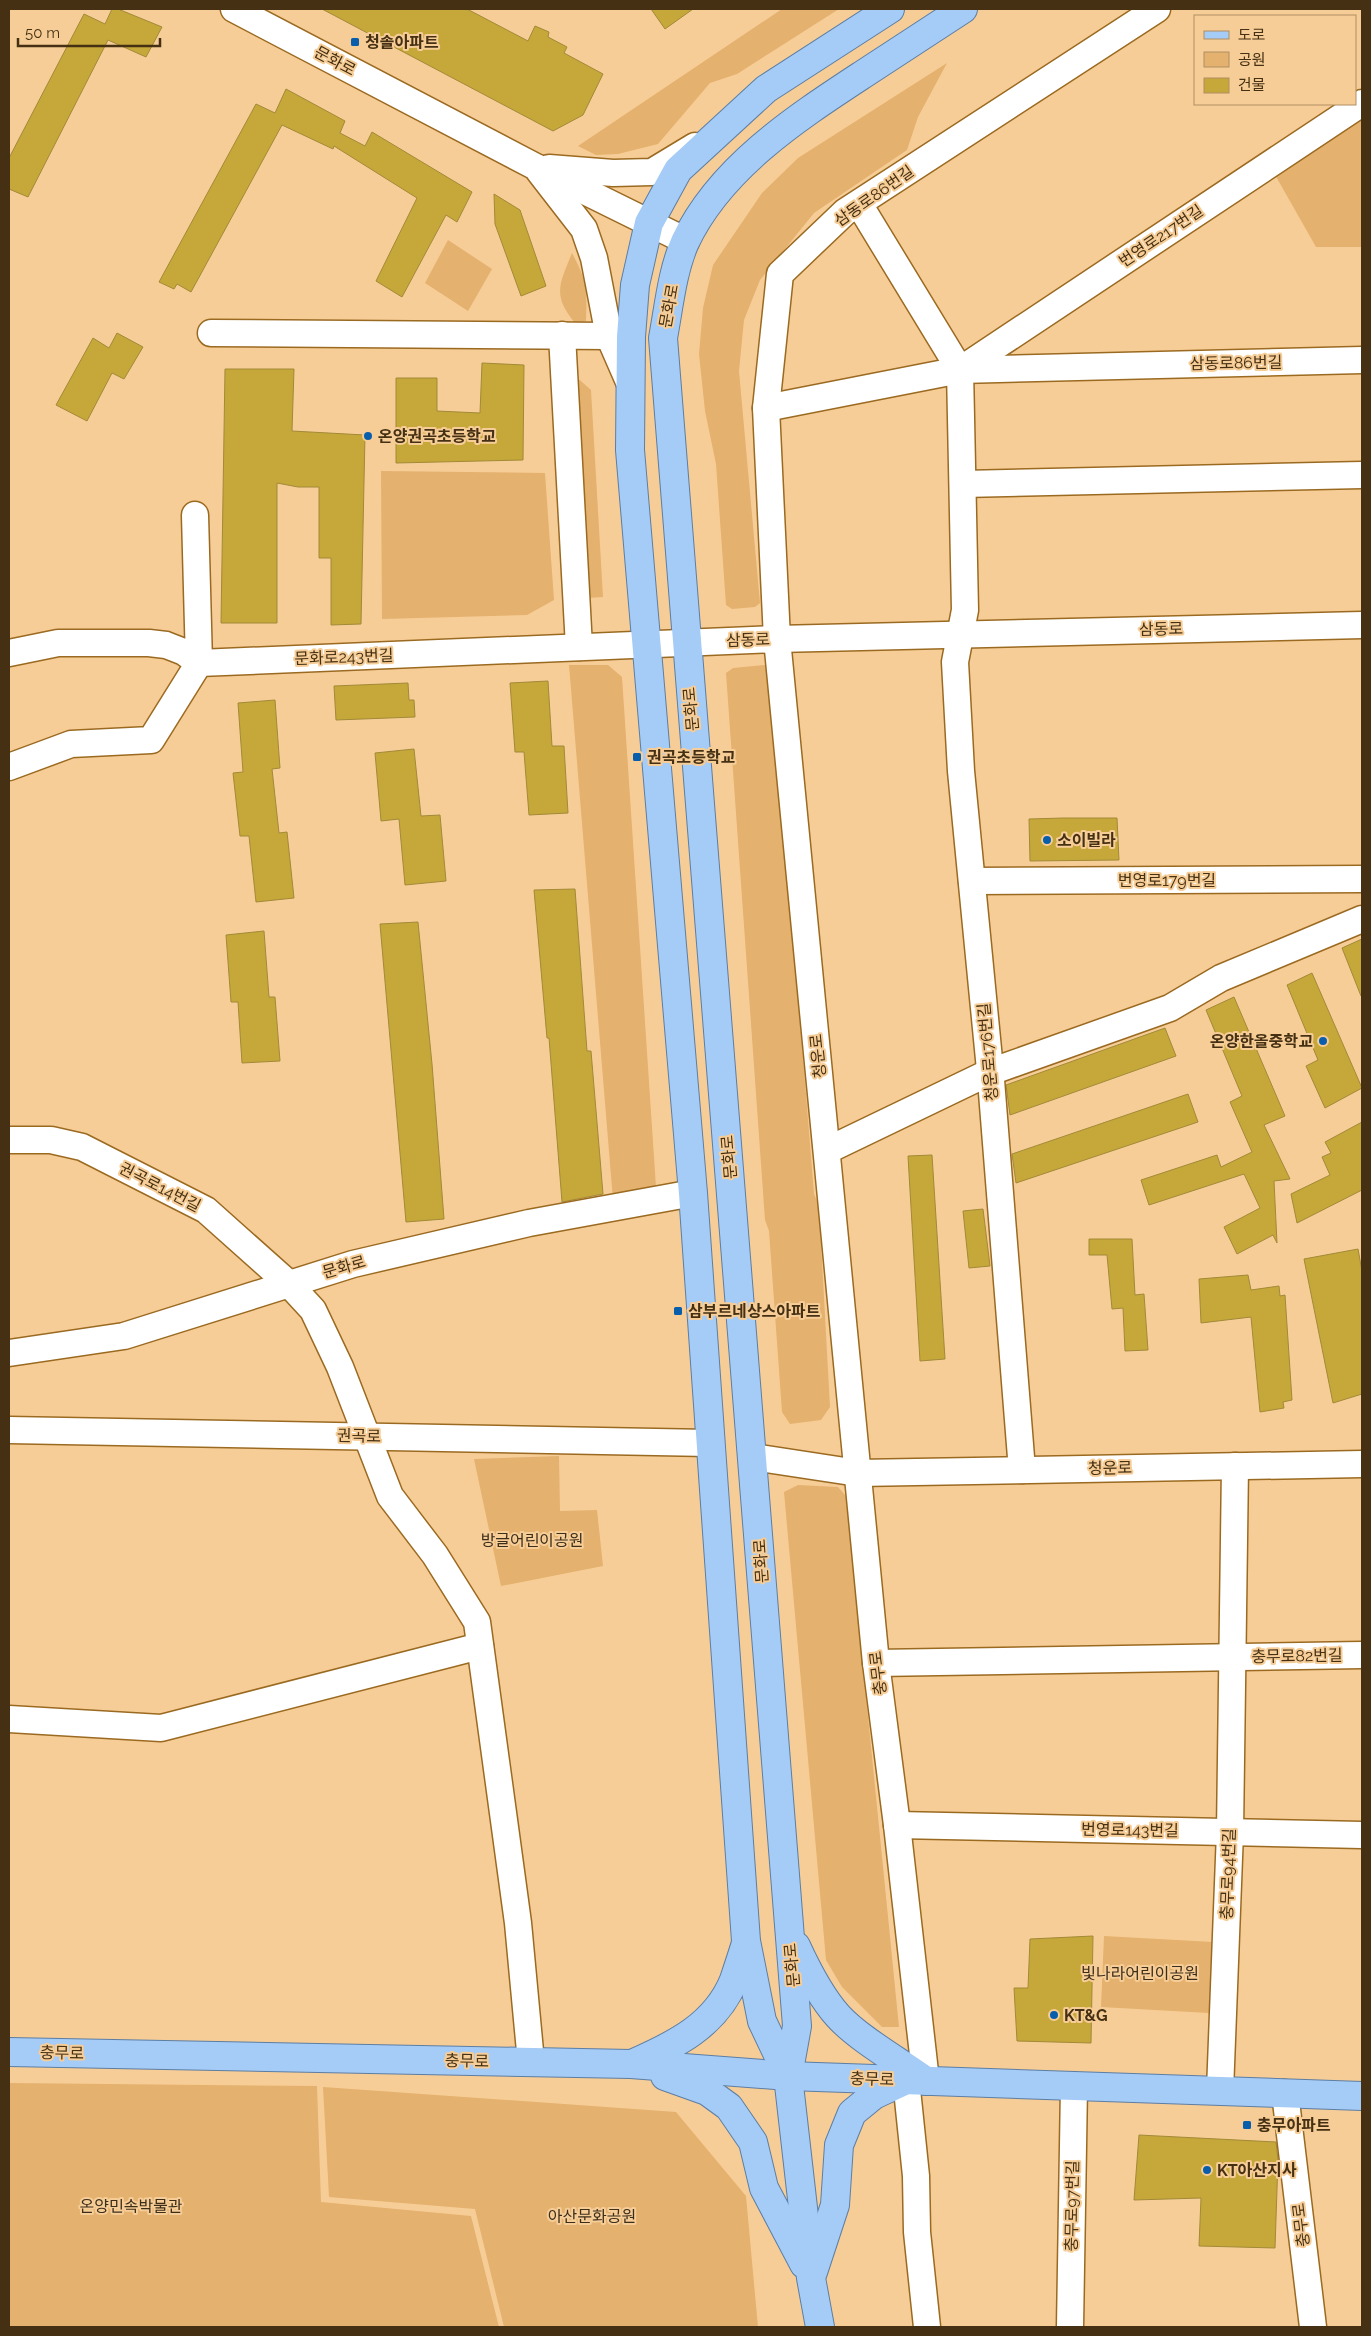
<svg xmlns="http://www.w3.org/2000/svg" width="1371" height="2336" viewBox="0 0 1371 2336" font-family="Raleway,'Noto Sans KR',sans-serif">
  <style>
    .green { fill: #e4b16e }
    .building { fill: #c6a73a; stroke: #a28a37 }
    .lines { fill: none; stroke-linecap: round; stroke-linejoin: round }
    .minor-casing { stroke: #9b6a21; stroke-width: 29 }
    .major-casing { stroke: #5c7ea3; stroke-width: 30 }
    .minor { stroke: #fff; stroke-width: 26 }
    .major { stroke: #a5cbf7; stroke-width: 28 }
    .poi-dot { fill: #095eac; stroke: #f7cd97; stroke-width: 2 }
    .labels { text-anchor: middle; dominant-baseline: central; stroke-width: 4; stroke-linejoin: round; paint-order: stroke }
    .poi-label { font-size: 16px; font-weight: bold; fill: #453013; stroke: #f7cd97; text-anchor: start }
    .street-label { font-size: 16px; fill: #453013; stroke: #f7cd97 }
    .park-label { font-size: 16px; fill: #3d2e1a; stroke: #f7cd97 }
  </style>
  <rect width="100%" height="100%" fill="#f7cd97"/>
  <g class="green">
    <polygon points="782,9 839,9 737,74 710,83 658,144 618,154 596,155 578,146"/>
    <polygon points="947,63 918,117 907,150 814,213 760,280 744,320 739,371 760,603 755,607 732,609 726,605 716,464 705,411 699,354 703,308 713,265 762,193 798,158"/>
    <polygon points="1362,118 1362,247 1316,247 1274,173"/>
    <polygon points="448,240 492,269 468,311 425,283"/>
    <path d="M572,253C587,281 587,289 586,321L576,324C552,296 559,285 572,253Z"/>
    <polygon points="574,375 591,390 603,597 587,598"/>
    <polygon points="381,471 545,473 554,600 527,615 382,619"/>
    <polygon points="569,665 608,665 622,677 656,1187 613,1200"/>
    <polygon points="765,665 772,671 814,1194 819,1206 830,1407 821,1420 790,1424 782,1412 769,1231 765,1220 726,673 733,668"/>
    <polygon points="559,1456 560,1511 597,1510 603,1566 501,1586 474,1459"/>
    <polygon points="798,1485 838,1487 846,1496 899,2027 882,2027 842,1987 826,1960 784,1492"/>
    <polygon points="1104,1936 1213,1942 1209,2013 1101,2007"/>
    <polygon points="9,2083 317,2086 321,2202 471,2216 499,2327 9,2327"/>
    <polygon points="323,2087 676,2112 746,2196 758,2327 504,2327 475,2209 329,2197"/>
  </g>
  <g class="building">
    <polygon points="112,9 118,9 162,27 146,57 108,40 28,197 9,189 9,158 84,14 105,24"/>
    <polygon points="322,9 467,9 528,41 535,26 549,32 548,37 567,47 564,53 603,74 583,115 553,131"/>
    <polygon points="651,9 693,9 665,29"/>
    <polygon points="286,89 345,121 340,133 365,146 372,132 472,192 457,222 446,215 402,297 376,281 417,198 334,146 333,149 282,125 191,292 177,284 174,289 159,282 256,104 275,113"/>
    <polygon points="494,194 520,210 546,286 521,296 495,224"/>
    <polygon points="117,333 143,347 124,379 112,373 87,421 56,405 93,338 109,348"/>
    <polygon points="482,363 524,365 523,460 396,463 396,378 437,378 437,411 480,413"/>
    <polygon points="225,369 294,369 292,431 365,435 361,624 331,625 331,558 319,558 319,487 298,487 277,483 277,623 221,623"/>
    <polygon points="548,681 552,746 564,746 568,813 529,815 524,752 515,752 510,683"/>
    <polygon points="408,683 409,700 414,700 415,717 336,720 334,686"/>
    <polygon points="275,700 280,768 272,769 279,833 287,832 294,898 256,902 249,836 240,836 233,773 243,772 238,703"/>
    <polygon points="414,749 421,816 440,815 446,881 405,885 399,819 381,821 375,753"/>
    <polygon points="1063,818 1117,818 1119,860 1030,861 1029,819"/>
    <polygon points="575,889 587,1051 591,1051 603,1194 562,1202 549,1038 547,1038 534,890"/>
    <polygon points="418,922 432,1064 444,1219 406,1222 380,924"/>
    <polygon points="264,931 269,997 275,997 280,1061 242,1063 238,1002 231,1002 226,935"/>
    <polygon points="1362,939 1362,996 1361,996 1342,948"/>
    <polygon points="1312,973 1362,1088 1325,1108 1306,1066 1318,1060 1287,985"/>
    <polygon points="1234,997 1285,1116 1264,1125 1290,1179 1274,1181 1277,1243 1273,1235 1237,1254 1224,1227 1260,1208 1244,1174 1149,1205 1141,1180 1217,1155 1221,1167 1252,1152 1230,1102 1242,1096 1206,1010"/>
    <polygon points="1165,1028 1176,1056 1010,1115 1006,1085"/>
    <polygon points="1188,1094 1198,1122 1016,1183 1012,1154"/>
    <polygon points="1362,1122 1362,1190 1297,1223 1291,1194 1330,1175 1322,1157 1331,1153 1325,1142"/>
    <polygon points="932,1155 945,1359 920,1361 908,1156"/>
    <polygon points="983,1209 990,1266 969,1268 963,1211"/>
    <polygon points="1089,1239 1132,1239 1135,1295 1144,1294 1148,1350 1125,1351 1123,1308 1112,1309 1107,1255 1089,1255"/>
    <polygon points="1358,1249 1362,1271 1362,1394 1333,1403 1304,1259"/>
    <polygon points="1248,1275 1251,1290 1279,1286 1280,1296 1285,1295 1292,1400 1283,1402 1284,1408 1260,1412 1251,1317 1201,1323 1199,1279"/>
    <polygon points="1093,1936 1091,2043 1017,2041 1014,1988 1028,1988 1030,1939"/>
    <polygon points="1139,2135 1276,2142 1278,2160 1275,2248 1199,2246 1201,2198 1134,2200"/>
  </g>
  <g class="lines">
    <defs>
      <g id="minor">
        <polyline points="234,9 536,167 686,241"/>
        <polyline points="549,168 613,173 652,172 695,146"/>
        <polyline points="539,171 584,229 594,258 609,336 630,384"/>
        <polyline points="859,204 960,370 965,610 955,662 961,771 991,1080 1022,1470"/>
        <polyline points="211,333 609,336"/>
        <polyline points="562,335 579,647"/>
        <polyline points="960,370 1362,103"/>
        <polyline points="766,408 960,370 1362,360"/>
        <polyline points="963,484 1362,475"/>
        <polyline points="195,515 199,663"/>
        <polyline points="9,653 58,643 149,643 166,645 184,652 199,663 777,639 1362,625"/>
        <polyline points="9,767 71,744 151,740 199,663"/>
        <polyline points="972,881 1362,879"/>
        <polyline points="9,1140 51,1140 82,1147 206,1210 289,1284 313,1310 340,1367 390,1496 435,1555 477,1622 518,1923 531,2062"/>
        <polyline points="828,1150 990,1072 1170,1008 1221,978 1362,919"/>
        <polyline points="9,1353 124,1336 353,1264 529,1223 693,1193"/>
        <polyline points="9,1430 709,1443"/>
        <polyline points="753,1457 858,1473 1362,1464"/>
        <polyline points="876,1663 1362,1655"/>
        <polyline points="9,1719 161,1728 480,1646"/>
        <polyline points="897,1825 1362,1835"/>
        <polyline points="906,2080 916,2176 917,2232 927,2327"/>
        <polyline points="926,2081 897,1825 876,1663 777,639 766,408 780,274 845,212 1157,9"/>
        <polyline points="1220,2091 1230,1832 1235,1466"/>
        <polyline points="1285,2093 1313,2327"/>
        <polyline points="1070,2327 1074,2086"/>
      </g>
      <g id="major">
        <path d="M796,1946C807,1970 820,1996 838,2016C859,2039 900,2062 926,2081"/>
        <polyline points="9,2052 631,2064 788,2076 1362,2096"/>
        <path d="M634,2063C675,2045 716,2025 734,1980C738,1968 742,1956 746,1943"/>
        <polyline points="665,2076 707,2091 729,2107 753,2142 764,2188 804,2264"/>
        <polyline points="788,2076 762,2021 746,1941 693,1193 630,450 631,337 635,285 649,223 678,170 766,89 890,9"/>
        <polyline points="813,2272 835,2205 839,2145 852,2113 874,2095 904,2081"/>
        <path d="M820,2327L811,2278L788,2076L797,2026L663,338C669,306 672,272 685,242C720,168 795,119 862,75C896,53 929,31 963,9"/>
      </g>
    </defs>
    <use href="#minor" class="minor-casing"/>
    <use href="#major" class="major-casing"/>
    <use href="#minor" class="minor"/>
    <use href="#major" class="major"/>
  </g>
  <g class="poi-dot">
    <rect x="350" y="37" width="10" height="10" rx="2.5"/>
    <circle cx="368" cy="436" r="5"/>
    <rect x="632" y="752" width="10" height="10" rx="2.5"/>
    <circle cx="1047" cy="840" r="5"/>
    <circle cx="1323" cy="1041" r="5"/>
    <rect x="673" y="1306" width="10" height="10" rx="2.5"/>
    <circle cx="1054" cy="2015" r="5"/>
    <rect x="1242" y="2120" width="10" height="10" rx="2.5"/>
    <circle cx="1207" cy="2170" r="5"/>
  </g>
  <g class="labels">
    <g class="poi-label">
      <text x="365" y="42">청솔아파트</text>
      <text x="378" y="436">온양권곡초등학교</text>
      <text x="647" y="757">권곡초등학교</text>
      <text x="1057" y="840">소이빌라</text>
      <text x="1313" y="1041" text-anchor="end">온양한올중학교</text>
      <text x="688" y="1311">삼부르네상스아파트</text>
      <text x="1064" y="2015">KT&amp;G</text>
      <text x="1257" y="2125">충무아파트</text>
      <text x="1217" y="2170">KT아산지사</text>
    </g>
    <g class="street-label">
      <text transform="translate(335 61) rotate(28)">문화로</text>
      <text transform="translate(874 196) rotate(-35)">삼동로86번길</text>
      <text transform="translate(1161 236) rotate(-34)">번영로217번길</text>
      <text transform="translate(669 306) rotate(-80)">문화로</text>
      <text transform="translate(1236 363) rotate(-1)">삼동로86번길</text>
      <text transform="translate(1161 629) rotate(-1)">삼동로</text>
      <text transform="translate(748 640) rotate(-2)">삼동로</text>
      <text transform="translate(344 657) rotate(-2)">문화로243번길</text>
      <text transform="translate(691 709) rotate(-95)">문화로</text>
      <text x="1167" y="880">번영로179번길</text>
      <text transform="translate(988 1052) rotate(-95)">청운로176번길</text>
      <text transform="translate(818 1056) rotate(-96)">청운로</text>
      <text transform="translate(729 1157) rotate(-95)">문화로</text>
      <text transform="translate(160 1187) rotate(27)">권곡로14번길</text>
      <text transform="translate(344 1267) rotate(-16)">문화로</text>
      <text transform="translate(359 1436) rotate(1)">권곡로</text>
      <text transform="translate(1110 1468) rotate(-1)">청운로</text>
      <text transform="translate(761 1561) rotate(-94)">문화로</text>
      <text transform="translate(1297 1656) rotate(-1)">충무로82번길</text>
      <text transform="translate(878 1673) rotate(-97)">충무로</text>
      <text transform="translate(1130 1830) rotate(1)">번영로143번길</text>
      <text transform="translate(1228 1874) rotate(-88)">충무로94번길</text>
      <text transform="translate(792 1965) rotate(-95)">문화로</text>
      <text transform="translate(62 2053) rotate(1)">충무로</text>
      <text transform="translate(467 2061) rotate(1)">충무로</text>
      <text transform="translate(872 2079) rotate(2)">충무로</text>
      <text transform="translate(1072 2206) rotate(-89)">충무로97번길</text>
      <text transform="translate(1301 2225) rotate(-97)">충무로</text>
    </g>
    <g class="park-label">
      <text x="532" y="1540">방글어린이공원</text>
      <text x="1140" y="1973">빛나라어린이공원</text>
      <text x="131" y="2206">온양민속박물관</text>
      <text x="592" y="2216">아산문화공원</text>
    </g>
  </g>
  <rect width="1371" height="2336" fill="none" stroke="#453013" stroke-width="20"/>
  <rect x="1194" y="15" width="162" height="90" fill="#f7cd97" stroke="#b08e62"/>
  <rect x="1204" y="31" width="25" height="8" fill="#a5cbf7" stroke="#b08e62"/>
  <text x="1238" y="40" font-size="15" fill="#453013">도로</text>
  <rect x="1204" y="52" width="25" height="15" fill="#e4b16e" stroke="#b08e62"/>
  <text x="1238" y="65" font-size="15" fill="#453013">공원</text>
  <rect x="1204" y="78" width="25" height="15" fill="#c6a73a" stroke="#b08e62"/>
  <text x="1238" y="90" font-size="15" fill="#453013">건물</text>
  <path d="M18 38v8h142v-8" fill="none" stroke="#453013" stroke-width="2.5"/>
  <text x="25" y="38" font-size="15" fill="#453013" stroke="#f7cd97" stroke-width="4" paint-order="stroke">50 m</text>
</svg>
